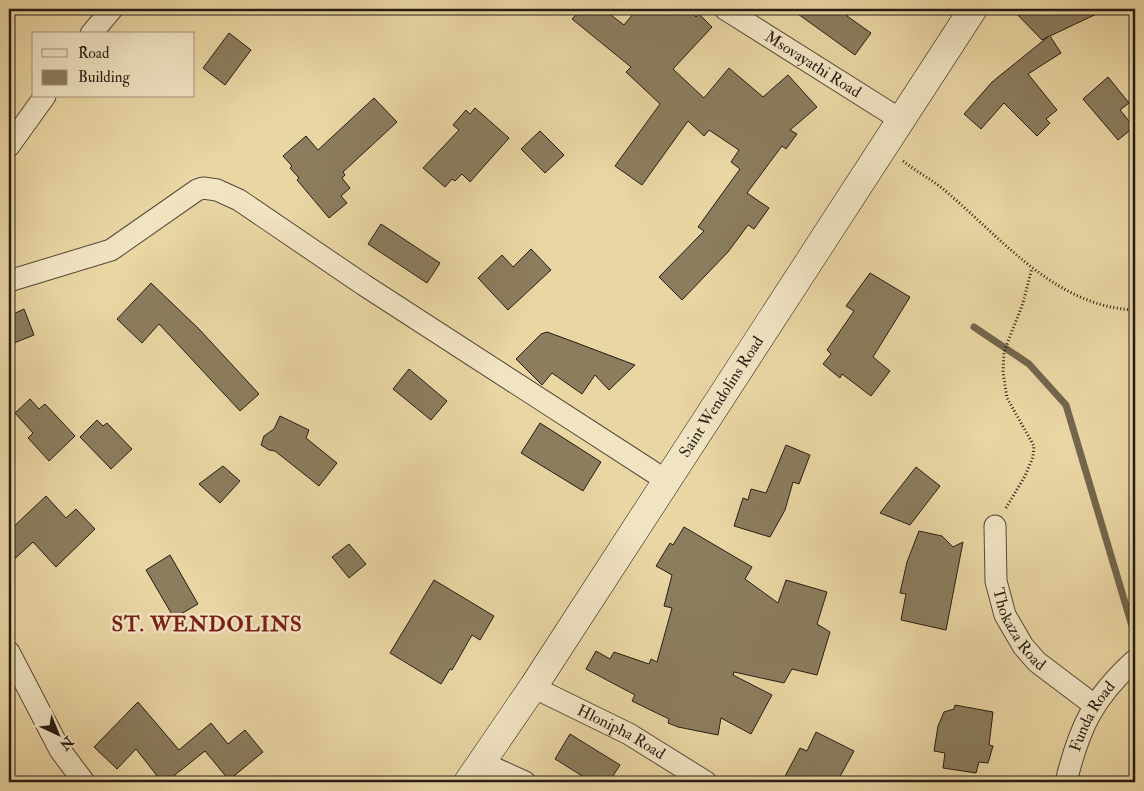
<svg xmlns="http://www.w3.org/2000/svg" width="1144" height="791" viewBox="0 0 1144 791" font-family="'IM FELL Double Pica',serif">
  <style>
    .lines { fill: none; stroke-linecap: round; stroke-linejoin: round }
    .stream { stroke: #73664c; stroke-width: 7 }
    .building { fill: #8b7d5e; stroke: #261c14 }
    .street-casing { stroke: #574a38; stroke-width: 23 }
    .secondary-casing { stroke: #261c14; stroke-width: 29 }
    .path { stroke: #261c14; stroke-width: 3; stroke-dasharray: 1 2.5; stroke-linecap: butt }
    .street { stroke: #f1e4c3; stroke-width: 21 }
    .secondary { stroke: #f1e4c3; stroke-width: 28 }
    .labels { text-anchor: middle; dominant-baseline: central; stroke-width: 5; stroke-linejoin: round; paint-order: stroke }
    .street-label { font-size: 16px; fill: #261c14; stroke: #f1e4c3 }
    .district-label { font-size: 21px; font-weight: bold; letter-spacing: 1px; fill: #7a1f14; stroke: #f1e4c3 }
  </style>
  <rect width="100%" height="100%" fill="#e9d6a3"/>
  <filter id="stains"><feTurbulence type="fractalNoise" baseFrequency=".004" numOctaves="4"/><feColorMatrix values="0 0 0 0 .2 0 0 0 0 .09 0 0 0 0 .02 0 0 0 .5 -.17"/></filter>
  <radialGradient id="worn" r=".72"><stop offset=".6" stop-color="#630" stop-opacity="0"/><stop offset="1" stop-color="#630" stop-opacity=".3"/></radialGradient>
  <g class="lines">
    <polyline class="stream" points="974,327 1029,364 1066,405 1135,636"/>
  </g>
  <g class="building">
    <polygon points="581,9 603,9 624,25 637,9 687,9 696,17 699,14 712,27 673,69 704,98 729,68 763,97 788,75 817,107 790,130 797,134 786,149 782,146 747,193 769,208 754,229 748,225 728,252 682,300 659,277 704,231 698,227 740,169 731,162 739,150 709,130 704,136 688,121 642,185 615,166 660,104 626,72 631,67 572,19"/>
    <polygon points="791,9 853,9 847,16 871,33 855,55"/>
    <polygon points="1012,9 1107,9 1050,36 1061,53 1028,74 1057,110 1046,119 1050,123 1037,136 1004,103 981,129 964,114 992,82 1049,36 1042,40"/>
    <polygon points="229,33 251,50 225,85 203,68"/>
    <polygon points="1108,77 1129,103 1120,110 1134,127 1118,140 1083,99"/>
    <polygon points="374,98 397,122 343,172 345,175 342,178 350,188 341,196 347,203 329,218 297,180 299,178 290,168 292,166 283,156 306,136 318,150"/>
    <polygon points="475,108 509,138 470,182 462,174 455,181 452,179 445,187 423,168 459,130 453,125 466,110 470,114"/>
    <polygon points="540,131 564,155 545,173 521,149"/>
    <polygon points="381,224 440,263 427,283 368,244"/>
    <polygon points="531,249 551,270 508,310 478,278 502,255 513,267"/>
    <polygon points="870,273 910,297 873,357 890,371 871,396 842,374 840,378 823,364 831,354 827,350 854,311 846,306"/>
    <polygon points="151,283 199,329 259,394 240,411 159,324 142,343 117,319"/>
    <polygon points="24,309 34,335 9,345 9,316"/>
    <polygon points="547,332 569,340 635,365 609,390 595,375 582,394 552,373 542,385 516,359 541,334"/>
    <polygon points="409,369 447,401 431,420 393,389"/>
    <polygon points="30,399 39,409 45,404 75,436 49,461 28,438 33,433 15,413"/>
    <polygon points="280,416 309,430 306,438 337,463 319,486 275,451 269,450 261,445 264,436 274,429"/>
    <polygon points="97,420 103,426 107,423 132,449 111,469 80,437"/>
    <polygon points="540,423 601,462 583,491 521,453"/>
    <polygon points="786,445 810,455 799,484 793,482 785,510 770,537 734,526 743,498 748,500 751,489 766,493"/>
    <polygon points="223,466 240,481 220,503 199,484"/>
    <polygon points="916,467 940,486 910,525 880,513"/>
    <polygon points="46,496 66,518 76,509 95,529 56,567 33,542 9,564 9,531"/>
    <polygon points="684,527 752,567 745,579 778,603 786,580 827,592 817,624 830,632 817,675 792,669 784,683 734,672 733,675 772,695 751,734 721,718 718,735 678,727 668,723 669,719 632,701 635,695 586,669 596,651 610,659 614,652 649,664 651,659 657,662 672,608 664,606 672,575 656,566 670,543 673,545"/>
    <polygon points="919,531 942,536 953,547 963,542 946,630 901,620 906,594 900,593 907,562"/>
    <polygon points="349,544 366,564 349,578 332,557"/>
    <polygon points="170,555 198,604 174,618 146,570"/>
    <polygon points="434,580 494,616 480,640 472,635 452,670 450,669 441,684 390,653"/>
    <polygon points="138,702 179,750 211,723 228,744 245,730 263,752 229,780 205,751 166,782 162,782 136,749 117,769 94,747"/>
    <polygon points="955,705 993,712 989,745 993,746 988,763 979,762 976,773 943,768 945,753 934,751 938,726 944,712 954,709"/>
    <polygon points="816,732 854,751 837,782 782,782 800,748 807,751"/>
    <polygon points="570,734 620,765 609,782 592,782 555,759"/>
  </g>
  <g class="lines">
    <defs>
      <g id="street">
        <path id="s1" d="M725,9L901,120"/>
        <polyline points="91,34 112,9"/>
        <polyline points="9,146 45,96"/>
        <polyline points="9,281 111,250 197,190 203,188 217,190 239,200 364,285 667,481"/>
        <path id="s2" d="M995,526L996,581L1005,615L1023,646L1037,662L1094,705"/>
        <polyline points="9,652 60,750 84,782"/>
        <path id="s3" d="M533,687L629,734L706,782"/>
        <polyline points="483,763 525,782"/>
        <path id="s4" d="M1066,782C1079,728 1093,698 1135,660"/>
      </g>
      <g id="secondary">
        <path id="s5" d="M468,782L533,687L973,9"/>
      </g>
    </defs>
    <use href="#street" class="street-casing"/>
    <use href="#secondary" class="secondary-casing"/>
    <g class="path">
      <path d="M903,161C918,173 935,181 949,194C1004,241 1057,307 1135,310"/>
      <polyline points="1006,508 1025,476 1033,457 1034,446 1007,398 1003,372 1004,352 1023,303 1032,268"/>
    </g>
    <use href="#street" class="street"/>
    <use href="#secondary" class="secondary"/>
  </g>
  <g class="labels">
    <g class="street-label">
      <text stroke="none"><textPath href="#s1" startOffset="104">Msovayathi Road</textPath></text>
      <text stroke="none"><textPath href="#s5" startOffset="461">Saint Wendolins Road</textPath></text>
      <text stroke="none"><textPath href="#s2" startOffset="109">Thokaza Road</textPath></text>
      <text stroke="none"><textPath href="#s4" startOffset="71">Funda Road</textPath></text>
      <text stroke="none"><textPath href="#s3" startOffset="99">Hlonipha Road</textPath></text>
    </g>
    <g class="district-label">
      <text x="207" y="624">ST. WENDOLINS</text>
    </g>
  </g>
  <rect width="1144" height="791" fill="none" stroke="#e9d6a3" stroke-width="30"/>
  <rect x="10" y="10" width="1124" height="771" fill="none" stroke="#261c14" stroke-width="2.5"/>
  <rect x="15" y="15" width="1114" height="761" fill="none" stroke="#261c14"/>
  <rect x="32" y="32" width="162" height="65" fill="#f1e4c3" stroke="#a0947d"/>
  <rect x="42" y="49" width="25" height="8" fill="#f1e4c3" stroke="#a0947d"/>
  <text x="78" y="58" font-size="15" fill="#261c14">Road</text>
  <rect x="42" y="70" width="25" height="15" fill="#8b7d5e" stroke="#a0947d"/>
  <text x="78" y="82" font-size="15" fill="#261c14">Building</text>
  <g transform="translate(58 734) rotate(136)" stroke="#f1e4c3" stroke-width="4" paint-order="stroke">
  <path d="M0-4L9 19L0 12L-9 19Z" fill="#261c14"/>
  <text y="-8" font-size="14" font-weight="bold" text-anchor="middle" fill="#261c14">N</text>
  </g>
  <rect width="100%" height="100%" filter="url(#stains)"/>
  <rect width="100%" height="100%" fill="url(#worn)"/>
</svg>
